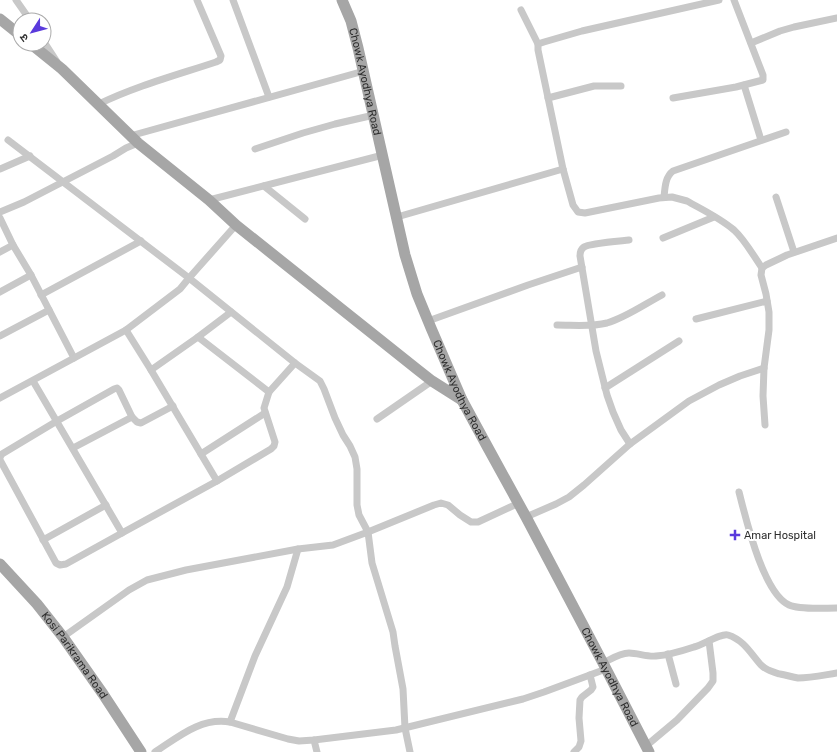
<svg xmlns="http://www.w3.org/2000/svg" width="837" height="752" viewBox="0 0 837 752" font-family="Rubik,'Noto Sans Devanagari',sans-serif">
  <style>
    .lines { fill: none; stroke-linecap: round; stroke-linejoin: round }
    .minor { stroke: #c8c8c8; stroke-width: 7 }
    .primary { stroke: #a6a6a6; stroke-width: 11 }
    .poi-dot { fill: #5a3adc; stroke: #fff; stroke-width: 1.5 }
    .labels { text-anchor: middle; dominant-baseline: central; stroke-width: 4; stroke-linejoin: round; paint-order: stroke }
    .street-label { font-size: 11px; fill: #2e2e2e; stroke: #fff }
    .poi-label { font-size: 11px; fill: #2e2e2e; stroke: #fff; text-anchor: start }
  </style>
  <rect width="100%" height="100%" fill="#fff"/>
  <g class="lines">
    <g class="minor">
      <polyline points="16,0 30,20"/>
      <polyline points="233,0 269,97"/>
      <path d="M719,0L582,31L544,42L538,44V50L563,169L573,205L578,212L585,213L659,198L672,197L687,201C703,210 720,218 734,230C745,240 753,255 762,268"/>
      <polyline points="521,10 538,44"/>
      <polyline points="44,42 57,62"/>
      <polyline points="751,43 780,31 794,27 837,18"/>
      <polyline points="744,85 761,140"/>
      <polyline points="548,98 594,86 621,86"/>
      <polyline points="673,98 736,87 759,81 763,80 763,75 734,0"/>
      <path d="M99,104C136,86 177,75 216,62L220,60L221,56L197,0"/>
      <polyline points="130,136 364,71"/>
      <polyline points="8,140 189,278 295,363 320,381 324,389 335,418 343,435 350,446 355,457 357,469 357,505 359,515 368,532 372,563 393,632 395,646 403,689 405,728 410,752"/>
      <polyline points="255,149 303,133 335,124 374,115"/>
      <polyline points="0,169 30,156"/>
      <polyline points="264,186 305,219"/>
      <path d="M664,197C665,188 665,177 673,171L786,132"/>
      <polyline points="776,197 794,252"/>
      <polyline points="209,200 383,155"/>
      <polyline points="0,212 24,202 113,156 126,148 138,143"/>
      <polyline points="397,217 563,169"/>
      <polyline points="0,218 13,245 31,275 74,358"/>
      <polyline points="663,238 714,217"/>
      <path d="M629,240C620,241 590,243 584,247C581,249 580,253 580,256L596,351L607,395L613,412L621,430L630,444"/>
      <polyline points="0,252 13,245"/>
      <polyline points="0,292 31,275"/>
      <polyline points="41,295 141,241"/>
      <polyline points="696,319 767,301"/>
      <polyline points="428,321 528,285 582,267"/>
      <path d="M557,325C574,325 591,327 607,323C625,318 645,304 662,295"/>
      <polyline points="126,330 151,370 217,481"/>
      <polyline points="0,336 49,310"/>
      <polyline points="198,337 231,312"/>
      <polyline points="151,370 198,337 269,392"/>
      <polyline points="33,381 122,533 217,481 271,449 274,446 275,442 264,408 269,392 295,363"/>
      <polyline points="605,388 679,341"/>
      <polyline points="0,398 126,330 180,289 189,278 236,225"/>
      <polyline points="377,419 432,381"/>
      <polyline points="765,425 763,396 764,368 769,330 769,312 766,294 761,275 762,268 766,265 787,255 837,238"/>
      <polyline points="73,448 132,417 137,422 141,423 173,406"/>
      <polyline points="201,454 265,413"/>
      <path d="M739,492C746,519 763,593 789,605C800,610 824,608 837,608"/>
      <polyline points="526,517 556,504 569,497 584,485 630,444 689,401 719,385 740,376 764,368"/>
      <polyline points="122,533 66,564 60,565 56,563 0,460 0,457 2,454 57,421 114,389 117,388 119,390 132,417"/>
      <polyline points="43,540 106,505"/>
      <polyline points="63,637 129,590 147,580 186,570 298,549 333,545 368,532 434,505 441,503 448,505 460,515 471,522 478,522 519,503"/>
      <polyline points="668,654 676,684"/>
      <path d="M603,663C611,659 620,653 629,653C638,653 647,657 656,656C669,655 682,651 694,647C703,645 721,633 728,635C744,640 751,654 761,665C767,671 773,672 780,674C786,675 792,677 798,678C811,678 824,675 837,673"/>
      <polyline points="230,722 255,656 287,587 298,549"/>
      <polyline points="314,740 317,752"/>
      <polyline points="646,746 677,720 708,688 713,681 713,673 709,641"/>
      <path d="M155,752C178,737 201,717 230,722L288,739L299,741L314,740L396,730L523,699L544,692L606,669"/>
      <polyline points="574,752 579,747 581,741 579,718 580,700 582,697 591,690 593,687 590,675"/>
    </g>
    <g class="primary">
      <path id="s1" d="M342,0L351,21L358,48L405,255L417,294L431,328L462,400L487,446L526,517L603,663L649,752"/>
      <polyline points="0,19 20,35"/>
      <polyline points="31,44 62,69 138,143 209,200 236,225 418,370 432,381 462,400"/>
      <path id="s2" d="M0,564L37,604L63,637L103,694L141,752"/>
    </g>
  </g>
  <path class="poi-dot" d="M733 529h4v4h4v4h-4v4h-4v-4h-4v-4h4z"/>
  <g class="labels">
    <g class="street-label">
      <text stroke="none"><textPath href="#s1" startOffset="85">Chowk Ayodhya Road</textPath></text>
      <text stroke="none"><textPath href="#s1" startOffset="409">Chowk Ayodhya Road</textPath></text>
      <text stroke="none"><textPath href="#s2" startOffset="118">Kosi Parikrama Road</textPath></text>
      <text stroke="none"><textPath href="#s1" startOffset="733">Chowk Ayodhya Road</textPath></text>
    </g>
    <g class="poi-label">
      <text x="744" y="535">Amar Hospital</text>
    </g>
  </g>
  <g transform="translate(32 32) rotate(234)"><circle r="19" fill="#ffffff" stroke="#ababab"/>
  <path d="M0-3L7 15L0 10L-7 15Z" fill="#5a3adc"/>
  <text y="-6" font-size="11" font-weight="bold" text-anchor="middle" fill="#2e2e2e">उ</text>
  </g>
</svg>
